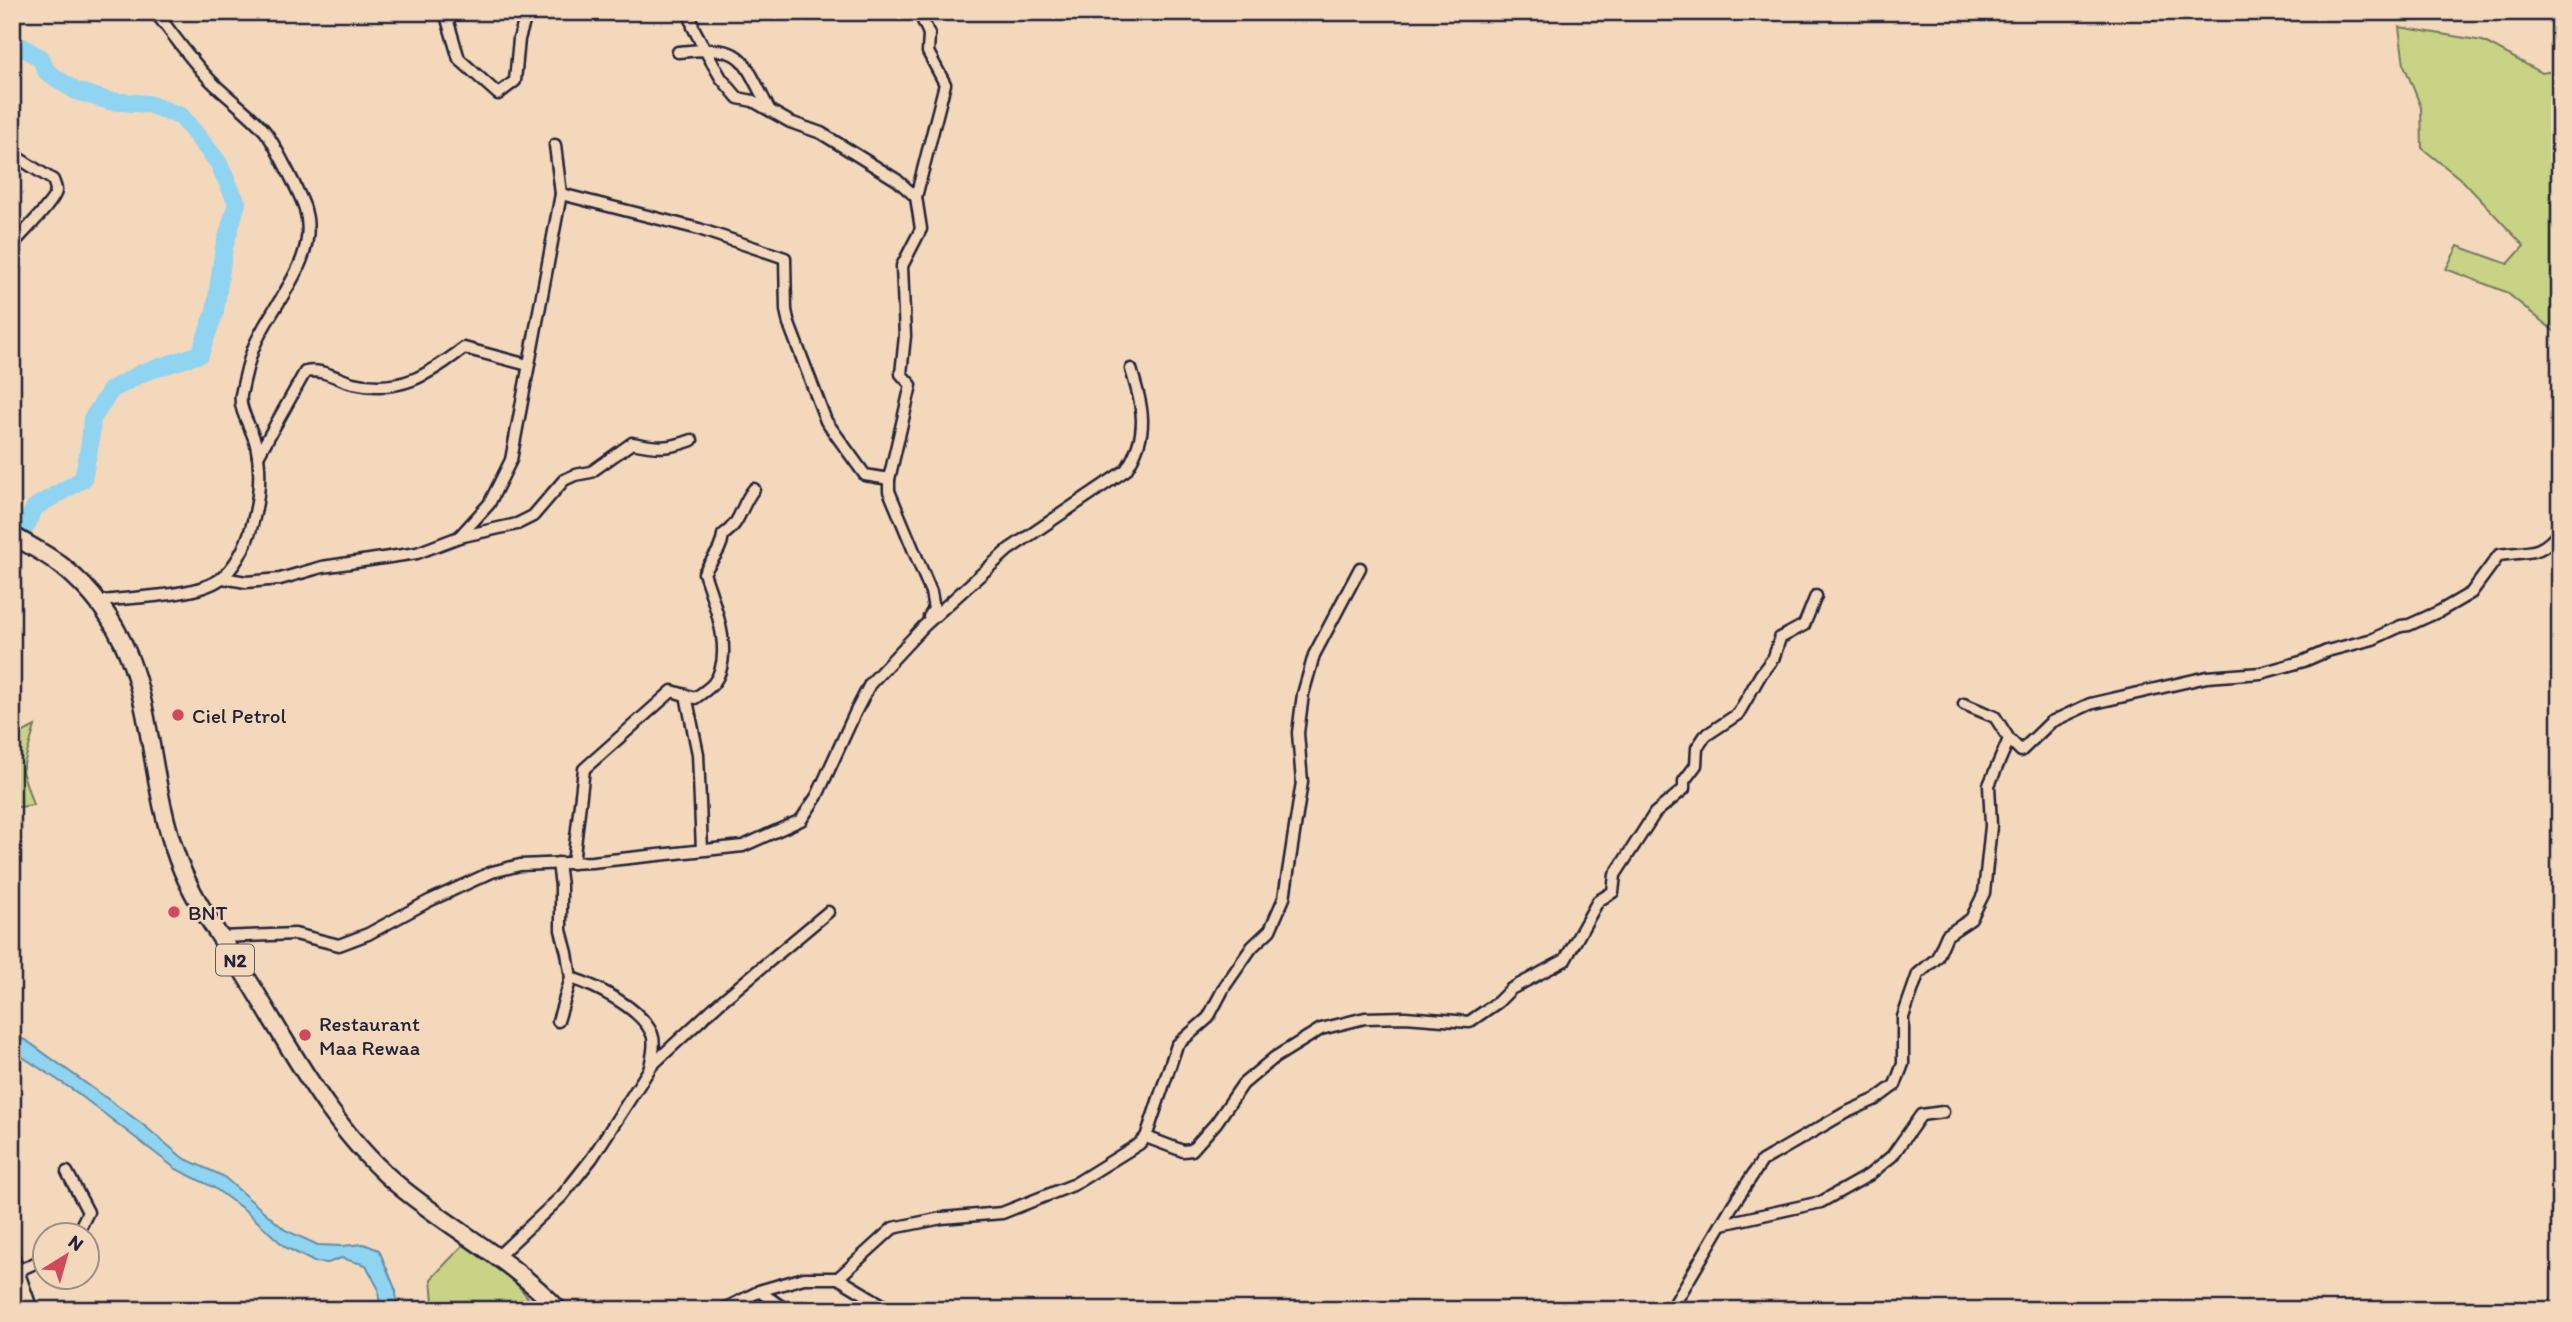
<svg xmlns="http://www.w3.org/2000/svg" width="2572" height="1322" viewBox="0 0 2572 1322" font-family="Itim,sans-serif">
  <style>
    .green { fill: #c8d386; stroke: #757a60; stroke-width: 2 }
    .water { fill: #8fd4f1; stroke: #638da8; stroke-width: 2 }
    .lines { fill: none; stroke-linecap: round; stroke-linejoin: round }
    .river { stroke: #8fd4f1; stroke-width: 18 }
    .minor-casing { stroke: #22223b; stroke-width: 15 }
    .trunk-casing { stroke: #22223b; stroke-width: 21 }
    .minor { stroke: #f4d8bb; stroke-width: 10 }
    .trunk { stroke: #f4d8bb; stroke-width: 16 }
    .poi-dot { fill: #d1495b; stroke: #f4d8bb; stroke-width: 2.5 }
    .labels { text-anchor: middle; dominant-baseline: central; stroke-width: 5; stroke-linejoin: round; paint-order: stroke }
    .shield { fill: #f4d8bb; stroke: #615961; stroke-width: 2 }
    .shield-label { font-size: 19px; font-weight: bold; fill: #22223b }
    .poi-label { font-size: 21px; fill: #22223b; stroke: #f4d8bb; text-anchor: start }
  </style>
  <rect width="100%" height="100%" fill="#f4d8bb"/>
  <filter id="ink" filterUnits="userSpaceOnUse"><feTurbulence type="fractalNoise" baseFrequency=".0143" numOctaves="2"/><feDisplacementMap in="SourceGraphic" scale="14" xChannelSelector="R" yChannelSelector="G"/><feConvolveMatrix kernelMatrix="1 2 1 2 8 2 1 2 1" color-interpolation-filters="sRGB"/></filter>
  <g filter="url(#ink)">
    <g class="green">
      <polygon points="2399,27 2483,41 2542,73 2560,70 2560,336 2506,292 2446,269 2458,246 2508,264 2524,246 2463,181 2422,148 2421,107 2404,65"/>
      <polygon points="35,726 22,771 33,805 12,808 12,738"/>
      <path d="M464,1244C489,1263 522,1281 535,1310H430L433,1301L431,1279Z"/>
    </g>
    <polygon class="water" points="12,1035 27,1041 141,1123 183,1158 223,1176 285,1230 318,1245 342,1246 364,1244 379,1250 396,1291 397,1310 380,1310 378,1288 366,1265 341,1258 328,1263 314,1262 285,1247 246,1211 213,1187 176,1169 76,1092 12,1050"/>
    <g class="lines">
      <polyline class="river" points="12,50 22,47 40,58 47,72 76,91 109,101 148,104 181,116 218,162 237,203 224,248 215,311 200,354 142,373 111,390 92,419 90,443 83,479 35,507 12,554"/>
      <defs>
        <g id="minor">
          <polyline points="445,12 459,59 498,94 515,81 519,39 527,12"/>
          <polyline points="690,12 693,27 705,50 721,78 738,98 753,101 790,122 821,133 897,180 916,197"/>
          <polyline points="919,12 929,34 928,52 945,84 916,197 921,229 902,266 905,336 901,374 911,385 889,479 889,491 931,592 934,609 929,617"/>
          <path d="M678,52C745,45 740,54 769,109"/>
          <path d="M12,154L53,180C54,183 56,187 56,191C55,201 21,235 12,245"/>
          <polyline points="561,194 699,229 785,258 786,310 789,324 826,421 865,475 889,479"/>
          <path d="M258,456L305,372C322,368 337,379 353,383C400,394 428,375 464,348L528,365"/>
          <polyline points="459,537 489,504 511,460 561,194 555,145"/>
          <path d="M223,578L246,582L280,579L322,567L417,553L459,537L517,524L533,516L564,480L575,475L591,472L632,443C656,448 668,449 692,440"/>
          <path d="M97,602C130,596 203,598 225,575C254,546 265,485 256,445C253,430 238,410 241,395C244,380 248,363 253,349C271,303 320,261 305,209C301,196 272,138 263,129C248,112 228,98 212,82C191,61 174,35 155,12"/>
          <polyline points="686,695 698,754 702,850"/>
          <path d="M2009,739L2021,751L2051,722L2090,704L2207,677L2261,673L2304,661L2327,651L2373,639L2401,626L2409,625L2440,611L2471,593L2499,555C2528,550 2539,558 2560,531"/>
          <path d="M573,863L584,769L672,691L695,698C701,694 708,689 713,684C736,656 714,603 704,573C712,558 721,552 723,535C742,522 740,506 754,489"/>
          <path d="M221,937L295,934L339,945L368,934L429,901L492,872L520,865L592,862L743,846L801,820L817,796L855,713L870,684L924,626L1008,550L1126,470C1150,433 1143,409 1131,369"/>
          <path d="M571,978C596,986 641,1008 652,1034C656,1044 652,1057 650,1067"/>
          <polyline points="558,1021 571,978 567,953 561,930 561,886 558,863"/>
          <polyline points="1146,1137 1183,1151 1192,1150 1216,1123 1243,1084 1274,1058 1321,1029 1365,1018 1405,1017 1469,1022 1498,1002 1511,989 1565,960 1598,901 1613,892 1615,875 1655,813 1684,789 1684,781 1696,765 1697,748 1705,736 1738,714 1761,674 1774,657 1780,638 1804,625 1816,596"/>
          <polyline points="67,1172 88,1212 77,1234"/>
          <polyline points="1722,1224 1821,1202 1869,1175 1892,1156 1921,1115 1943,1112"/>
          <polyline points="12,1253 32,1310"/>
          <polyline points="497,1257 562,1196 592,1158 652,1065 718,1004 828,912"/>
          <polyline points="13,1273 46,1258"/>
          <polyline points="838,1278 893,1228 942,1218 1002,1213 1073,1185 1139,1144 1146,1137 1177,1045 1208,1018 1225,986 1252,947 1270,930 1284,898 1302,782 1298,733 1303,694 1314,655 1360,568"/>
          <polyline points="12,1290 28,1301"/>
          <polyline points="759,1291 786,1310"/>
          <polyline points="722,1310 762,1290 804,1278 838,1278 891,1310"/>
          <polyline points="1671,1310 1732,1206 1762,1161 1845,1113 1876,1099 1895,1085 1903,1064 1903,1017 1918,974 1937,958 1947,935 1971,919 1984,893 1991,826 1989,785 2009,739 1995,717 1964,704"/>
        </g>
        <path id="trunk" d="M12,535C28,545 47,554 62,566C163,647 138,753 178,860C195,905 225,942 250,983C295,1056 336,1136 404,1190C455,1231 514,1262 559,1310"/>
      </defs>
      <use href="#minor" class="minor-casing"/>
      <use href="#trunk" class="trunk-casing"/>
      <use href="#minor" class="minor"/>
      <use href="#trunk" class="trunk"/>
    </g>
  </g>
  <g class="poi-dot">
    <circle cx="178" cy="715" r="7"/>
    <circle cx="174" cy="912" r="7"/>
    <circle cx="305" cy="1035" r="7"/>
  </g>
  <g class="labels">
    <rect class="shield" x="216" y="944.5" width="38" height="31" rx="5"/>
    <g class="shield-label">
      <text x="235" y="960">N2</text>
    </g>
    <g class="poi-label">
      <text x="192" y="715">Ciel Petrol</text>
      <text x="188" y="912">BNT</text>
      <text x="319" y="1023">Restaurant<tspan x="319" dy="24">Maa Rewaa</tspan></text>
    </g>
  </g>
  <rect width="2572" height="1322" fill="none" stroke="#f4d8bb" stroke-width="42"/>
  <rect x="21" y="21" width="2530" height="1280" fill="none" stroke="#22223b" stroke-width="2.5" filter="url(#ink)"/>
  <g transform="translate(66 1256) rotate(37)"><circle r="33" fill="#f4d8bb" stroke="#a08f88" stroke-width="2"/>
  <path d="M0-5L12 26L0 18L-12 26Z" fill="#d1495b"/>
  <text y="-10" font-size="19" font-weight="bold" text-anchor="middle" fill="#22223b">N</text>
  </g>
</svg>
